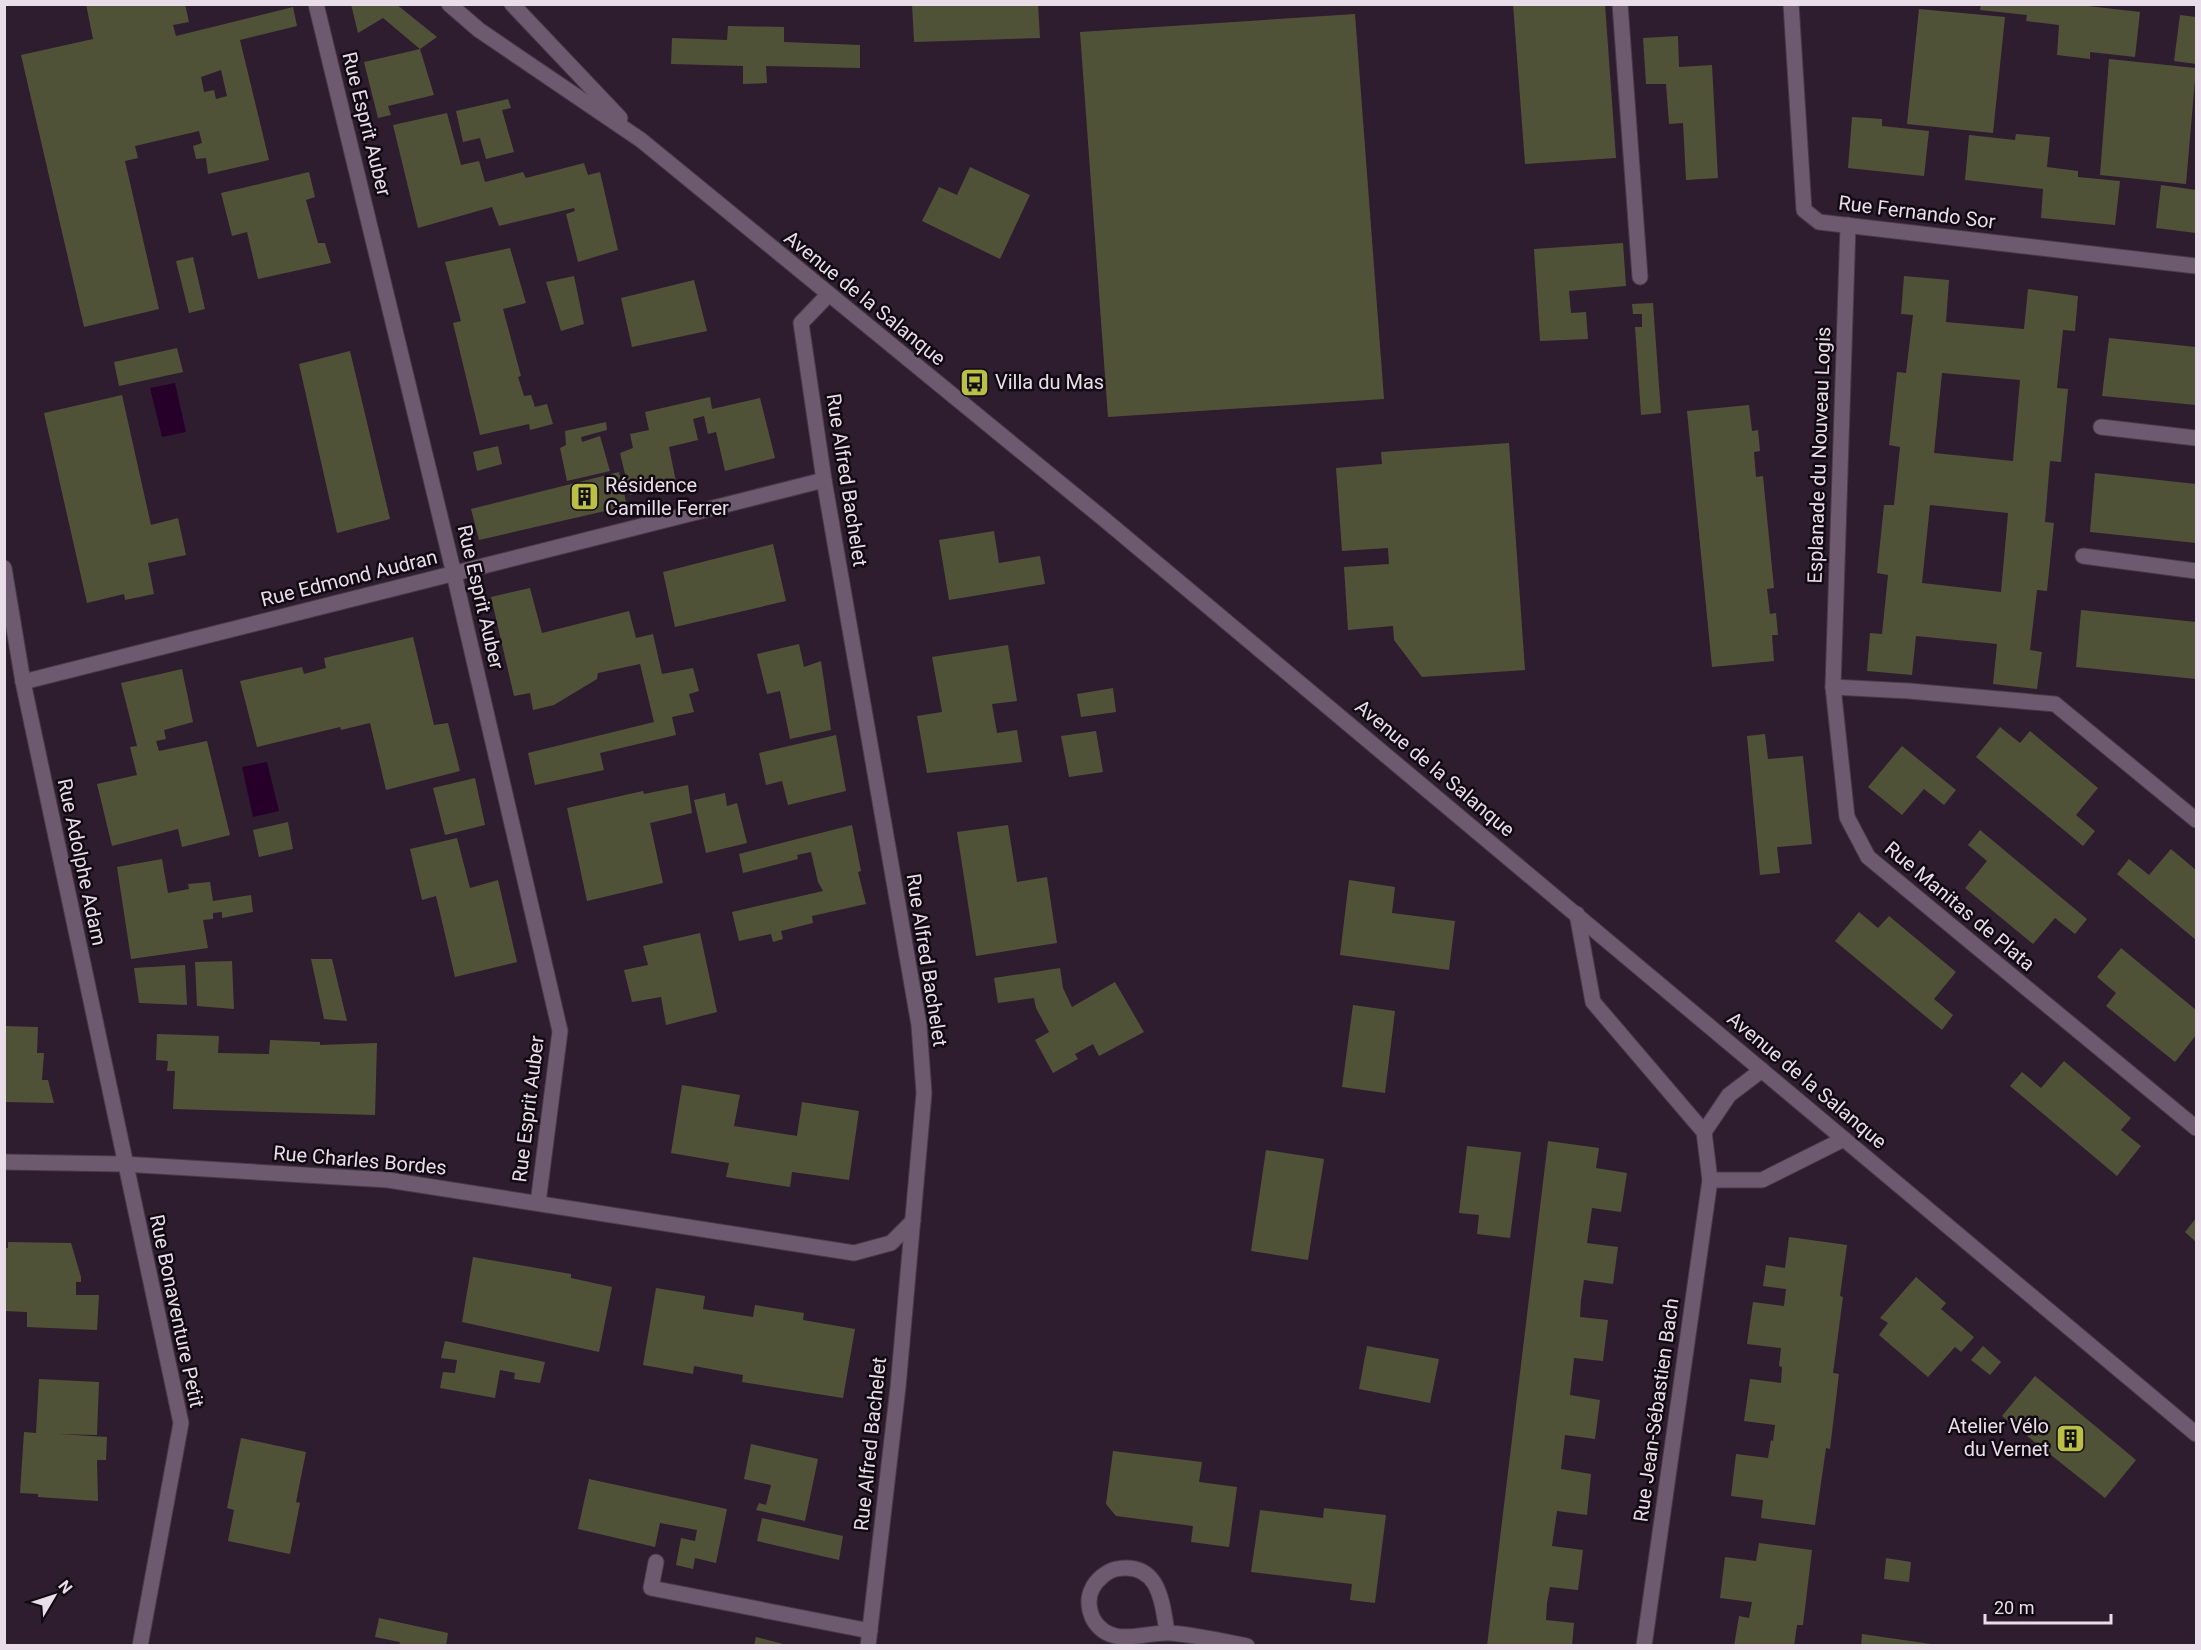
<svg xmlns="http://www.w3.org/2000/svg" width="2201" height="1650" viewBox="0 0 2201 1650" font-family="Roboto,sans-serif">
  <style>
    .water { fill: #27002a }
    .building { fill: #505238; fill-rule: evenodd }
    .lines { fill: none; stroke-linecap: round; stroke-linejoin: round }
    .service-casing { stroke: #483a49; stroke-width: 17 }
    .minor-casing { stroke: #483a49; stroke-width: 17 }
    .tertiary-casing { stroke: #483a49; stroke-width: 17 }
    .service { stroke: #6e5a6f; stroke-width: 15 }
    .minor { stroke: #6e5a6f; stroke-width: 15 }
    .tertiary { stroke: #6e5a6f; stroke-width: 15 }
    .labels { text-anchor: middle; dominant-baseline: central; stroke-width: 5; stroke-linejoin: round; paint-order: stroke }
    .street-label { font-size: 20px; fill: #e8dde9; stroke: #120a12 }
    .poi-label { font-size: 20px; fill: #e8dde9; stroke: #120a12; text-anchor: start }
  </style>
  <rect width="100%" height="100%" fill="#2e1d2f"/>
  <g class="water">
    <polygon points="175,383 186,432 162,437 150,388"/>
    <polygon points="267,762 279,811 253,817 242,767"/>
  </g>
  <g class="building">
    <path d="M86,4H185L189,22L173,25L176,36L293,7L297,26L240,40L269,160L208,174L206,158L196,159L193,146L202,143L199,131L135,146L138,158L125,161L159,309L84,327L21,55L93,39ZM221,70L227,96L216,99L214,90L204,92L201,77Z"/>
    <polygon points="351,4 396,4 437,37 420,49 383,18 358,33"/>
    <polygon points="912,4 1038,4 1040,38 914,42"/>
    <polygon points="1513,4 1605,4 1616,158 1525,164"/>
    <polygon points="1981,4 2070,4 2140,12 2135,57 2090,52 2090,59 2057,55 2059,25 2026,21 2027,15 1980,10"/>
    <polygon points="1919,9 2005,17 1993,133 1907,124"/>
    <polygon points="1355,14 1384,399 1108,417 1080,32"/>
    <polygon points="2180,15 2196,17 2196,64 2174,61"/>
    <polygon points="728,26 784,27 784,42 860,45 860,68 766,66 767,83 743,84 743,66 671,64 672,38 727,40"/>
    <polygon points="1678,36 1679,67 1712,65 1718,178 1686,180 1683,123 1669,124 1666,84 1646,84 1643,38"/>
    <polygon points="420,49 434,95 388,106 391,115 378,118 364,62"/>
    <polygon points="2109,59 2196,68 2186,184 2100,175"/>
    <polygon points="508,99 511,108 502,110 514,152 486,159 480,138 463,142 456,111"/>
    <polygon points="447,113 461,165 479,161 485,182 523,172 526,178 584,163 588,175 600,172 618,250 578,262 566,214 575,211 574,208 499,226 492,207 418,228 393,125"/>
    <polygon points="1852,117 1882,119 1882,126 1929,131 1924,176 1848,168"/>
    <polygon points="2016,134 2050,137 2047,167 2078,171 2078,177 2120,181 2115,225 2041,218 2043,189 1965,180 1969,135 2015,140"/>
    <polygon points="970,167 1030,195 1000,259 922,221 939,187 957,195"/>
    <polygon points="309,172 315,197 306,200 318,243 325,243 331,263 258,279 247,232 232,236 221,193"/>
    <polygon points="2161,185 2196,190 2196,233 2156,228"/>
    <polygon points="1623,243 1626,286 1569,291 1571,313 1586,312 1588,339 1540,341 1534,249"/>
    <polygon points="510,248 526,303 503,309 521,376 518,377 524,396 531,395 535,407 547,404 553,424 530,430 529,424 480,435 453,323 461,321 445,262"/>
    <polygon points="193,257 205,309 189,313 176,261"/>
    <polygon points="574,276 584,324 561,331 546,282"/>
    <path d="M1904,276L1949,280L1946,322L2024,329L2028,289L2078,296L2075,331L2063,330L2057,388L2068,389L2061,462L2050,461L2045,522L2054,523L2047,591L2037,590L2030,650L2042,652L2037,689L1993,684L1997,644L1916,636L1912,675L1867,671L1870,633L1882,634L1888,575L1877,573L1884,505H1894L1900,447L1889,445L1897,372L1906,373L1913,315L1901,314ZM1942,373L2020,380L2013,461L1934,453ZM1930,505L2008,513L2001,592L1922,583Z"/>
    <polygon points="694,280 707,331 632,347 621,298"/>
    <polygon points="1653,303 1661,413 1641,415 1635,327 1642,327 1642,314 1633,314 1632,304"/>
    <polygon points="2109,338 2196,347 2196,405 2102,396"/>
    <polygon points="177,348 183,372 119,386 114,362"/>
    <polygon points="350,351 390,519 337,533 299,364"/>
    <polygon points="122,395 151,525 178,518 186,555 148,563 154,594 125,600 124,594 87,603 44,413"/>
    <polygon points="710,397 712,409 760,398 775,458 725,471 716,432 708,434 704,416 693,419 698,440 669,447 676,482 630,495 620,453 633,448 630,434 649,430 645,412"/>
    <polygon points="1749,405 1752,431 1758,430 1760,451 1754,452 1756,477 1763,476 1765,497 1774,588 1767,589 1770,614 1776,613 1778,635 1772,635 1774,661 1712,667 1687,411"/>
    <polygon points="606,422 607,430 581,437 582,442 600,436 610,471 567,481 560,448 566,445 565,431"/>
    <polygon points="1509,443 1525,670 1422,677 1394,640 1393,626 1348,630 1344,567 1389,564 1388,548 1342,551 1336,468 1382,464 1381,452"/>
    <polygon points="498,446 502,464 477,471 473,452"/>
    <polygon points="619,472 627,506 479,540 471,509"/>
    <polygon points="2095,473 2196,484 2196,543 2090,532"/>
    <polygon points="994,531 999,563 1040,556 1045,584 949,600 939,540"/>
    <polygon points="773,544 786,601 675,627 663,572"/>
    <polygon points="530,588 542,633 629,611 636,638 653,634 662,674 693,668 699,691 689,694 694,712 672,717 676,735 600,753 604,770 535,785 528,753 654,722 640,664 598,673 597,679 554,705 533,710 530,693 514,696 491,597"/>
    <polygon points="2081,610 2196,622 2196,679 2076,667"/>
    <polygon points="413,637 434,725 448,723 460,771 386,790 370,723 341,730 340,727 257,747 240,681 302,667 304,674 326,668 324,658"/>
    <polygon points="799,644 804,667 821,661 831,730 790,739 780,691 767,694 757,654"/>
    <polygon points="1008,645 1017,701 992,704 997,733 1017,730 1022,762 927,773 917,716 942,712 932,657"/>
    <polygon points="182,669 193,722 164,730 166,739 156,741 159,751 207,741 230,835 182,847 178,829 112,846 97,784 137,775 130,747 137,746 121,683"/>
    <polygon points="1113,688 1116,712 1081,717 1077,694"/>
    <polygon points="2000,727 2020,743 2030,731 2098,788 2076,815 2095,831 2083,846 1976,757"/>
    <polygon points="1096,731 1103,772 1069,777 1061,736"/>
    <polygon points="1765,734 1768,759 1803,756 1812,844 1777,847 1780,873 1760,875 1747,736"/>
    <polygon points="836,735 846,791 788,805 782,781 766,785 759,753"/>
    <polygon points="1902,746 1956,790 1944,805 1924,789 1902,815 1868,787"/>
    <polygon points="475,778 485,825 445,835 433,788"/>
    <polygon points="688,785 692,813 650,823 663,883 587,901 567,808 643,791 644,794"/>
    <polygon points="725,793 727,806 737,803 747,843 706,853 694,800"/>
    <polygon points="288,822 293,849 259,857 253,830"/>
    <polygon points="852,825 861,871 858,872 866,904 812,916 813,923 781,931 783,939 773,942 771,934 739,941 732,912 823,891 818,882 811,852 797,855 798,859 743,873 739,854"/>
    <polygon points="1008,825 1017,882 1047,877 1057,943 976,956 957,832"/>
    <polygon points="1980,830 2087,919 2075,934 2055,918 2033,944 1965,888 1987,861 1968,845"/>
    <polygon points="457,838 470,888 498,880 517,962 455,977 436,896 422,900 410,849"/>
    <polygon points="2171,849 2196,870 2196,940 2117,874 2129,859 2149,875"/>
    <polygon points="162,859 168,893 189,889 188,884 210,882 213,901 251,895 253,912 222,918 222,912 213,913 213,919 203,920 208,948 131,959 117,867"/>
    <polygon points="1349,880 1395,887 1392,913 1455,921 1449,970 1340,955"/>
    <polygon points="1859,912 1878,928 1889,916 1956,972 1934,999 1953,1015 1942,1030 1835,941"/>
    <polygon points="700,933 717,1012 666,1025 661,997 632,1002 624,970 648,965 643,946"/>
    <polygon points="2121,948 2196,1010 2196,1035 2175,1062 2106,1006 2116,993 2097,977"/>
    <polygon points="311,959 332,959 347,1021 324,1019"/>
    <polygon points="232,961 234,1009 197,1006 195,962"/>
    <polygon points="185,965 187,1005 139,1003 134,968"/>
    <polygon points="1060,968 1063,988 1072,1007 1115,982 1144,1032 1099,1056 1093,1044 1075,1054 1078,1059 1053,1073 1035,1040 1049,1032 1036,1008 1034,998 998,1003 994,978"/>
    <polygon points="1353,1005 1395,1011 1385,1093 1342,1087"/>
    <polygon points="4,1026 38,1027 37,1053 44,1053 42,1080 48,1080 54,1103 4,1102"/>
    <polygon points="157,1034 219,1036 218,1053 269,1054 270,1040 320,1042 320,1045 377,1043 375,1115 173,1109 175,1071 167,1071 168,1061 156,1060"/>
    <polygon points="2064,1061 2131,1118 2121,1130 2141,1146 2117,1176 2010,1086 2022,1072 2041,1088"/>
    <polygon points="682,1085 740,1095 734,1126 797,1136 802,1102 859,1111 849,1180 792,1172 790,1187 726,1177 729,1163 671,1153"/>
    <polygon points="1548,1141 1599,1148 1596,1168 1627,1173 1621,1212 1592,1208 1587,1243 1618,1247 1613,1284 1584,1280 1581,1300 1580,1317 1608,1320 1603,1361 1574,1358 1570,1395 1600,1400 1595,1439 1565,1435 1561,1469 1591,1474 1587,1515 1557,1511 1552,1546 1583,1550 1578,1590 1550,1587 1547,1603 1546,1620 1574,1623 1572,1646 1487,1646"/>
    <polygon points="1467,1146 1521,1152 1510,1238 1477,1234 1479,1215 1459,1213"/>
    <polygon points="1266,1150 1324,1159 1308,1260 1251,1251"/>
    <polygon points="2196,1218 2196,1242 2185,1232"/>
    <polygon points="1789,1237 1847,1245 1840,1296 1843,1297 1833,1373 1839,1374 1830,1449 1826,1448 1815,1525 1761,1518 1763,1500 1731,1496 1736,1454 1768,1458 1771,1440 1773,1441 1775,1425 1744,1421 1750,1379 1781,1383 1782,1367 1779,1366 1781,1348 1747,1344 1753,1302 1784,1306 1786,1289 1763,1286 1766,1265 1785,1268"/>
    <polygon points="8,1242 71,1243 81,1277 81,1282 76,1282 76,1295 99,1295 97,1330 27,1327 27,1312 4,1311 4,1248 8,1248"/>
    <polygon points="473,1257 571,1274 571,1278 612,1287 599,1352 462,1322"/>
    <polygon points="1916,1277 1946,1303 1941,1309 1974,1337 1961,1352 1955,1347 1928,1377 1879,1335 1888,1323 1880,1318"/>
    <polygon points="656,1288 705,1296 703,1309 753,1317 755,1305 804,1313 803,1320 855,1329 843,1398 742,1382 743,1375 694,1366 693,1374 643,1365"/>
    <polygon points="445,1341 545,1362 540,1383 514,1379 515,1373 500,1370 495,1398 440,1388 443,1372 455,1373 457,1360 441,1358"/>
    <polygon points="1367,1346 1439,1359 1430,1403 1359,1389"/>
    <polygon points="1983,1346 2001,1362 1990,1375 1971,1360"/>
    <polygon points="2035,1376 2136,1460 2105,1498 2002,1416"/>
    <polygon points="39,1379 99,1382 97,1435 58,1434 107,1437 106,1460 97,1460 98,1501 38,1497 38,1494 20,1493 24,1432 36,1433"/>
    <polygon points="241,1438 306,1452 296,1502 300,1503 290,1554 228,1541 234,1510 227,1508"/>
    <polygon points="751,1444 818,1459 805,1521 756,1510 759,1503 766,1505 771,1485 744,1479"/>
    <polygon points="1113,1451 1202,1462 1199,1482 1237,1487 1229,1547 1191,1542 1193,1526 1116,1516 1106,1504"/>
    <polygon points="589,1479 727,1509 716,1563 695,1558 693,1569 676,1565 681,1538 695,1541 697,1530 660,1523 655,1547 578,1529"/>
    <polygon points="1324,1508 1386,1515 1375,1603 1350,1600 1352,1584 1251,1572 1260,1510 1323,1518"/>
    <polygon points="762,1518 843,1536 839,1560 757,1541"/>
    <polygon points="1759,1543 1812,1550 1803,1625 1797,1625 1794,1646 1734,1646 1739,1616 1749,1618 1752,1602 1720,1598 1725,1557 1756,1561"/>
    <polygon points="1886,1558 1911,1562 1909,1582 1884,1579"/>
    <polygon points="379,1618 448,1633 446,1646 399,1646 400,1642 375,1637"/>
    <polygon points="1862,1634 1931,1644 1931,1646 1861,1646"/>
    <polygon points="756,1637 787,1645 787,1646 754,1646"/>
  </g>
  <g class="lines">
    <defs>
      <g id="service">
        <polyline points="1620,4 1640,277"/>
        <polyline points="2101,427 2196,438"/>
        <polyline points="2083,556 2196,571"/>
        <polyline points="1833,687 1848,225"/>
        <polyline points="656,1562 651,1588 870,1631"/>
        <path d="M1167,1632C1162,1601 1159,1561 1116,1569C1107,1571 1096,1580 1092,1589C1087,1599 1089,1610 1093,1619C1111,1650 1145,1631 1170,1633C1196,1635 1222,1641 1247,1646"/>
      </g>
      <g id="minor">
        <polyline points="316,4 454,574 560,1031 538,1203"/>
        <polyline points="1791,4 1804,210 1819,222 2196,266"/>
        <polyline points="828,295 801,323 824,480 919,1025 924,1093 898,1387 868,1646"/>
        <polyline points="4,568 23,682 181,1423 140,1646"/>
        <polyline points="23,682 824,480"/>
        <polyline points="2196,820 2055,704 1909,691 1833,687 1847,817 1868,857 2196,1128"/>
        <polyline points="1577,914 1593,1002 1704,1132 1710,1180 1644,1646"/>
        <polyline points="1704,1132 1729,1095 1762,1070"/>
        <polyline points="4,1162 123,1164 388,1180 854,1253 891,1243 913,1221"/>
        <polyline points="1710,1180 1762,1180 1844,1139"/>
      </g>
      <g id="tertiary">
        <polyline points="449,4 479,30 641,140 1105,520 2196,1434"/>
        <polyline points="512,4 620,118"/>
      </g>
    </defs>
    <use href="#service" class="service-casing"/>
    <use href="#minor" class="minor-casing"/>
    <use href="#tertiary" class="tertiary-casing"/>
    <use href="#service" class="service"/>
    <use href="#minor" class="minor"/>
    <use href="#tertiary" class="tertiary"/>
  </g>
  <defs>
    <symbol id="bus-square" viewBox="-11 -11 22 22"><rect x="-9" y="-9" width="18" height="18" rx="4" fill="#bac045" stroke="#120a12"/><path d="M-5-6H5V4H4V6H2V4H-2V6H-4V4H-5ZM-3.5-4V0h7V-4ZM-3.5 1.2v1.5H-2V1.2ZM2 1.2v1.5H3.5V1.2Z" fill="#111"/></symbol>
    <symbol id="building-square" viewBox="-11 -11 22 22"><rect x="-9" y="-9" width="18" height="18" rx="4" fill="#bac045" stroke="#120a12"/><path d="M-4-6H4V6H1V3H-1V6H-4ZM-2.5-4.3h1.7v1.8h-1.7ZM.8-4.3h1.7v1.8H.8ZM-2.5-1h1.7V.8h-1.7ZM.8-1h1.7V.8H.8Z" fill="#111"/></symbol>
  </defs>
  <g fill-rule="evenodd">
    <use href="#bus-square" x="958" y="366" width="33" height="33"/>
    <use href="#building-square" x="568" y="480" width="33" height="33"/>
    <use href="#building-square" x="2054" y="1422" width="33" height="33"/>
  </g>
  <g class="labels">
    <g class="street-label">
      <text transform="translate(367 124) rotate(76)">Rue Esprit Auber</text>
      <text transform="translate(1917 212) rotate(7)">Rue Fernando Sor</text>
      <text transform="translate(865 298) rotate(39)">Avenue de la Salanque</text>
      <text transform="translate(1819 455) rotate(-88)">Esplanade du Nouveau Logis</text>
      <text transform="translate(847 480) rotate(81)">Rue Alfred Bachelet</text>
      <text transform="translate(349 578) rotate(-14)">Rue Edmond Audran</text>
      <text transform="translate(481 597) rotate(77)">Rue Esprit Auber</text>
      <text transform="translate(1435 768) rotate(40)">Avenue de la Salanque</text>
      <text transform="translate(82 862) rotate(78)">Rue Adolphe Adam</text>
      <text transform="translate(1960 906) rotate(40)">Rue Manitas de Plata</text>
      <text transform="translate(927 960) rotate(81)">Rue Alfred Bachelet</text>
      <text transform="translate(1807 1080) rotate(40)">Avenue de la Salanque</text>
      <text transform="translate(528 1109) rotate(-83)">Rue Esprit Auber</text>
      <text transform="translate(360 1160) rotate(5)">Rue Charles Bordes</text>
      <text transform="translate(177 1311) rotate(78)">Rue Bonaventure Petit</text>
      <text transform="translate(1656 1410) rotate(-82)">Rue Jean-Sébastien Bach</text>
      <text transform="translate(870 1444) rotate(-84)">Rue Alfred Bachelet</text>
    </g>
    <g class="poi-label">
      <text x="995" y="382">Villa du Mas</text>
      <text x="605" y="485">Résidence<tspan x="605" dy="23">Camille Ferrer</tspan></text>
      <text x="2049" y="1426" text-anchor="end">Atelier Vélo<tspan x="2049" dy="23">du Vernet</tspan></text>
    </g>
  </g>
  <rect width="2201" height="1650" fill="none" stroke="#e8dde9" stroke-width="12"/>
  <g transform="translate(54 1596) rotate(51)" stroke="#120a12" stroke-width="4.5" paint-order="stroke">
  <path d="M0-4.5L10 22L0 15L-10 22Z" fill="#e8dde9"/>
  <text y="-9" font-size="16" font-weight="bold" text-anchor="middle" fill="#e8dde9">N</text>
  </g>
  <path d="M1985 1614v9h126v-9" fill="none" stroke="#e8dde9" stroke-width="3"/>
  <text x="1994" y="1614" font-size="18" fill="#e8dde9" stroke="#120a12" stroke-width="4.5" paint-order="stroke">20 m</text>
</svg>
